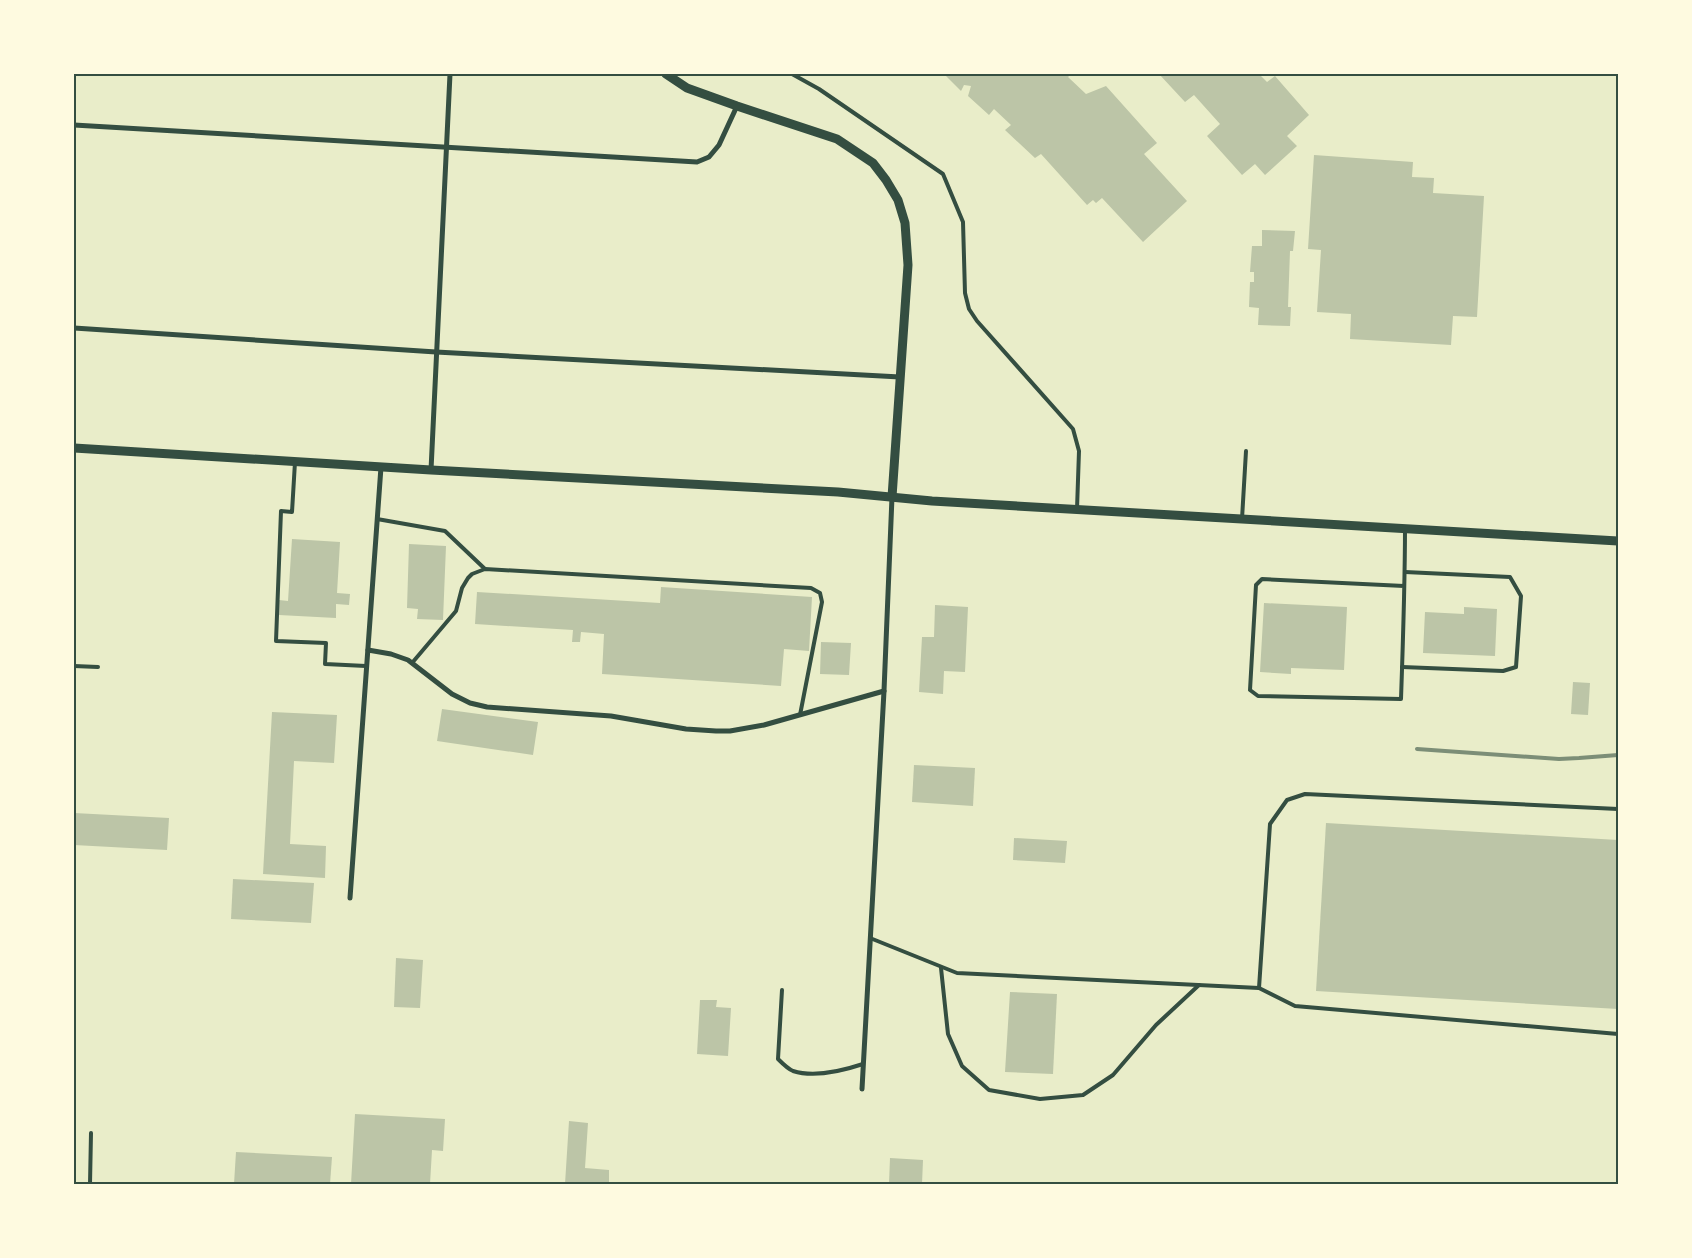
<svg xmlns="http://www.w3.org/2000/svg" width="1692" height="1258" viewBox="0 0 1692 1258" font-family="'Titillium Web',sans-serif">
  <style>
    .building { fill: #bcc5a7 }
    .lines { fill: none; stroke-linecap: round; stroke-linejoin: round }
    .service { stroke: #344e41; stroke-width: 4 }
    .minor { stroke: #344e41; stroke-width: 5 }
    .tertiary { stroke: #344e41; stroke-width: 9 }
    .rail { stroke: #7c8e77; stroke-width: 4 }
    .neatline { fill: none; stroke: #344e41; stroke-width: 2 }
  </style>
  <rect width="100%" height="100%" fill="#e9edc9"/>
  <g class="building">
    <polygon points="944,74 1071,74 1068,77 1086,94 1106,86 1157,143 1144,154 1187,201 1143,242 1102,198 1096,203 1093,200 1087,205 1041,154 1035,158 1005,130 1011,125 994,109 989,115 968,96 971,86 964,85 961,91"/>
    <polygon points="1159,74 1259,74 1267,82 1275,76 1309,115 1287,136 1297,146 1265,175 1255,164 1242,175 1207,136 1220,124 1194,95 1185,102"/>
    <polygon points="1314,155 1413,162 1412,177 1434,178 1433,193 1484,196 1477,317 1453,316 1451,345 1350,339 1351,314 1317,312 1321,250 1308,249"/>
    <polygon points="1262,230 1295,231 1293,251 1290,251 1288,307 1291,307 1290,326 1258,325 1259,308 1249,307 1250,282 1254,282 1254,272 1250,272 1252,246 1262,246"/>
    <polygon points="292,539 340,542 337,593 350,594 349,605 336,604 336,618 279,615 279,600 288,601"/>
    <polygon points="409,544 446,546 443,620 417,619 418,609 407,608"/>
    <polygon points="661,587 812,597 809,651 784,649 781,686 602,674 604,634 581,632 580,642 572,642 573,630 475,624 477,592 660,603"/>
    <polygon points="1264,603 1347,607 1344,670 1291,668 1291,674 1260,672"/>
    <polygon points="935,605 968,607 965,672 944,671 943,694 919,692 922,637 934,637"/>
    <polygon points="1464,607 1497,609 1495,656 1423,653 1425,612 1464,614"/>
    <polygon points="821,642 851,643 849,675 820,674"/>
    <polygon points="1573,682 1590,683 1588,715 1571,714"/>
    <polygon points="442,709 538,722 533,755 437,741"/>
    <polygon points="272,712 337,715 334,763 294,761 290,844 326,846 325,878 263,874"/>
    <polygon points="914,765 975,768 973,806 912,802"/>
    <polygon points="74,813 169,818 167,850 74,845"/>
    <polygon points="1326,823 1618,840 1618,1009 1316,991"/>
    <polygon points="1014,838 1067,841 1065,863 1013,860"/>
    <polygon points="233,879 314,883 311,923 231,919"/>
    <polygon points="396,958 423,960 420,1008 394,1007"/>
    <polygon points="1010,992 1057,994 1053,1074 1005,1072"/>
    <polygon points="700,1000 717,1000 716,1007 731,1008 728,1056 697,1054"/>
    <polygon points="355,1114 445,1119 443,1151 432,1150 430,1184 351,1184"/>
    <polygon points="569,1121 588,1123 585,1168 609,1170 609,1184 565,1184"/>
    <polygon points="236,1152 332,1157 330,1184 234,1184"/>
    <polygon points="890,1158 923,1160 922,1184 889,1184"/>
  </g>
  <g class="lines">
    <g class="service">
      <polyline points="792,74 819,89 943,174 963,222 965,293 969,309 977,321 1073,429 1079,451 1077,509"/>
      <polyline points="295,462 292,512 281,511 276,641 326,643 325,664 366,666"/>
      <polyline points="377,519 445,531 485,569"/>
      <polyline points="1242,519 1246,451"/>
      <path d="M1404,586L1262,579L1256,585L1250,690L1258,696L1401,699C1403,642 1405,585 1405,528"/>
      <polyline points="412,663 456,611 462,588 468,578 472,574 485,569 811,588 820,593 822,602 800,715"/>
      <polyline points="74,666 98,667"/>
      <polyline points="1402,667 1503,671 1516,667 1521,596 1510,577 1405,572"/>
      <polyline points="870,938 957,973 1259,988 1295,1006 1618,1034"/>
      <polyline points="941,968 948,1034 962,1066 989,1090 1040,1099 1083,1095 1113,1075 1156,1025 1199,985"/>
      <polyline points="1259,988 1270,824 1287,800 1305,794 1618,809"/>
      <path d="M782,990L778,1059C782,1063 788,1069 793,1071C815,1078 842,1071 863,1064"/>
      <polyline points="90,1184 91,1133"/>
    </g>
    <g class="minor">
      <polyline points="74,125 697,162 709,157 719,145 737,106"/>
      <polyline points="74,328 436,352 900,377"/>
      <polyline points="431,470 450,74"/>
      <polyline points="368,650 391,654 408,660 452,694 470,703 487,707 611,716 686,729 716,731 730,731 764,725 884,691"/>
      <polyline points="350,898 381,467"/>
      <polyline points="862,1089 884,691 892,497"/>
    </g>
    <g class="tertiary">
      <polyline points="666,74 687,88 737,106 837,139 873,163 886,180 898,200 905,223 908,265 892,497"/>
      <polyline points="74,448 431,470 838,492 932,501 1618,541"/>
    </g>
    <polyline class="rail" points="1417,749 1559,759 1579,758 1618,755"/>
  </g>
  <rect width="1692" height="1258" fill="none" stroke="#fefae0" stroke-width="150"/>
  <rect x="75" y="75" width="1542" height="1108" class="neatline"/>
</svg>
